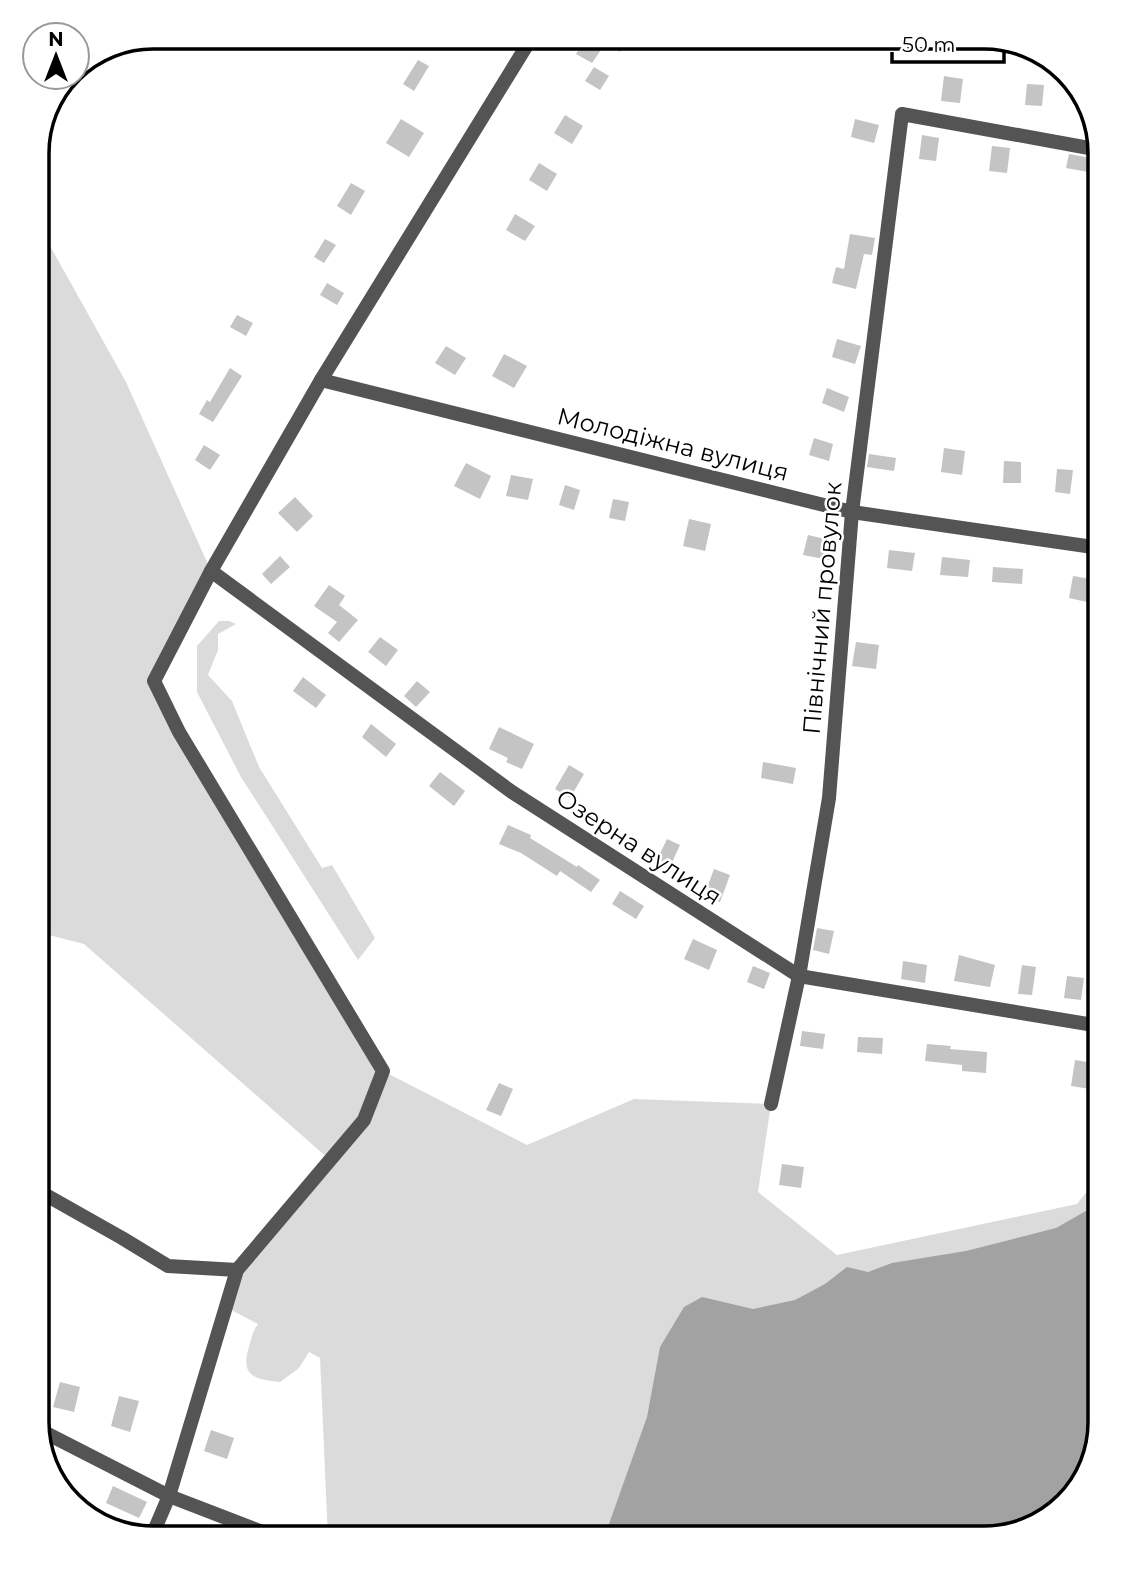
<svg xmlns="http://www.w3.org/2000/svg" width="1137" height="1575" viewBox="0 0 1137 1575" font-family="Montserrat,sans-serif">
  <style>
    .green { fill: #dbdbdb }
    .water { fill: #a2a2a2 }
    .building { fill: #c4c4c4 }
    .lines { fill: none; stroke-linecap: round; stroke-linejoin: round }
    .minor { stroke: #545454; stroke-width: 14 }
    .labels { text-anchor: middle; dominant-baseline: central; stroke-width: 5; stroke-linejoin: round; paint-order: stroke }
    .street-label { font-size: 24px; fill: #000; stroke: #fff }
    .rim { fill: none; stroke: #000; stroke-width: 3.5 }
  </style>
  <rect width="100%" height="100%" fill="#fff"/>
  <g class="green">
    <path d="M37,227L44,235L126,382L211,571L154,682L383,1071L527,1145L634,1099L771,1104L758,1192L837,1255L1077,1204L1100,1175V1423L1085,1480L1043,1522L985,1538H328L320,1358L309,1352L299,1368L280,1382C257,1379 241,1378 248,1350C251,1341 252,1332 258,1324L226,1307L237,1270L330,1160L84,944L37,932Z"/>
    <polygon points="219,621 229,621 236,624 218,634 218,650 208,675 232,701 259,767 322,868 332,865 375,938 358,960 241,777 197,692 197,646"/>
  </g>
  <polygon class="water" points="1100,1203 1100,1423 1085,1480 1043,1522 984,1538 604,1538 647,1417 660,1347 684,1307 702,1297 753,1309 795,1300 825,1284 847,1267 868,1272 892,1263 966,1251 1056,1228"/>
  <g class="building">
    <polygon points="587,37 603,47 592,63 576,54"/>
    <polygon points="595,37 629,37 620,52"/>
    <polygon points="418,60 429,66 414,91 403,84"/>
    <polygon points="594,67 609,76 600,90 585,81"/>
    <polygon points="944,76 963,79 960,103 941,101"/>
    <polygon points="1027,84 1044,85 1042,106 1025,105"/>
    <polygon points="565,115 583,126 572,144 554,133"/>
    <polygon points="401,119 424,133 409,157 386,143"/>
    <polygon points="855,119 879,125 874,143 851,137"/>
    <polygon points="922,135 939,138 936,161 919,159"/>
    <polygon points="992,146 1010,148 1007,173 989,171"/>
    <polygon points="1069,154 1096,159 1094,173 1066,168"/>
    <polygon points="539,163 557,174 547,191 529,180"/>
    <polygon points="351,183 365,191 351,215 337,206"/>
    <polygon points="515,214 535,226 525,241 506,230"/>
    <polygon points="850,234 875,238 872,255 864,254 856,289 832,283 836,267 844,269"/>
    <polygon points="325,239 336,245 324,263 314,257"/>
    <polygon points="327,283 344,293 337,305 320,295"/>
    <polygon points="237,315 253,323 246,336 230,327"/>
    <polygon points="837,339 861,346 855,364 832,357"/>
    <polygon points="446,346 466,358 455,375 435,363"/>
    <polygon points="504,354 527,366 514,388 492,376"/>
    <polygon points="230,368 242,376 213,422 199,414 207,400 210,402"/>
    <polygon points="827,388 849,397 844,412 822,403"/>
    <polygon points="814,438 833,444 829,461 809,455"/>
    <polygon points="204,445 220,455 210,470 195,460"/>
    <polygon points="944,448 965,451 962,475 941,472"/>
    <polygon points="869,454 896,458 894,471 867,467"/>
    <polygon points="1004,461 1021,462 1021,483 1003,483"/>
    <polygon points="466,463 491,476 480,499 454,486"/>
    <polygon points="1057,469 1073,470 1070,494 1055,492"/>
    <polygon points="511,475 533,479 528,500 506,496"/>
    <polygon points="565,485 580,490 574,510 559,505"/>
    <polygon points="295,497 313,516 297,532 278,513"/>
    <polygon points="613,499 629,502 625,521 609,518"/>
    <polygon points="689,519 711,524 705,551 683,546"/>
    <polygon points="808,535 834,541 830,560 803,555"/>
    <polygon points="889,550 915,553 912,571 887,568"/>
    <polygon points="280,556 290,567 271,584 262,574"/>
    <polygon points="942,557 970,560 968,577 940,575"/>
    <polygon points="993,567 1023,569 1022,584 992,582"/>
    <polygon points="1073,576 1091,579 1087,602 1069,598"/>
    <polygon points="329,585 345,596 339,605 358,620 339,642 328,633 337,622 314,606"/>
    <polygon points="380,637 398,650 386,666 368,652"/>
    <polygon points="856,642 879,645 876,669 852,666"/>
    <polygon points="303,677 326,695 316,708 293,691"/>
    <polygon points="417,681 430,692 416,707 404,696"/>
    <polygon points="371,724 396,744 386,757 362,737"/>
    <polygon points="499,727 534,744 522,769 506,762 508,758 489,749"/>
    <polygon points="763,762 796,768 793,784 761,778"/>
    <polygon points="569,765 584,774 570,798 555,789"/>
    <polygon points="440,772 465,791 454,806 429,786"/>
    <polygon points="508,825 531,835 530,838 577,867 578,865 600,880 591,892 560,871 557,876 521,853 499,844"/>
    <polygon points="667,839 680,845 669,869 655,864"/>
    <polygon points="714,869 730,875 720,902 704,896"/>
    <polygon points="620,891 644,906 636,919 612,904"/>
    <polygon points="817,928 834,931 829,954 813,950"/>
    <polygon points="693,939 717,950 709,970 684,959"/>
    <polygon points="959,955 995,965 990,987 954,981"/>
    <polygon points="903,961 927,965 925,983 901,979"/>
    <polygon points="1022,965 1036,967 1032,995 1018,994"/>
    <polygon points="753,966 770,973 764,989 747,982"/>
    <polygon points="1067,976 1084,978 1081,1000 1064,998"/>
    <polygon points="802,1031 825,1034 823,1049 800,1046"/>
    <polygon points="858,1037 883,1038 882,1054 857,1052"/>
    <polygon points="927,1044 951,1046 950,1049 987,1052 986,1073 962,1071 962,1065 925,1061"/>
    <polygon points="1075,1060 1094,1063 1090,1089 1071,1086"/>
    <polygon points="499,1083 513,1089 501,1116 486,1110"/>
    <polygon points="782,1164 804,1167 801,1188 779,1185"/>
    <polygon points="60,1382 80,1387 74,1412 53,1407"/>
    <polygon points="119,1396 139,1401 130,1432 111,1426"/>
    <polygon points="211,1430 234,1438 227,1459 204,1451"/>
    <polygon points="113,1486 147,1502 139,1518 106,1503"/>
  </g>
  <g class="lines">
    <g class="minor">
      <polyline points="321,380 852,512 1100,548"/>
      <polyline points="211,571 512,792 799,976 1100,1026"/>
      <polyline points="771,1104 799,976 829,798 852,512 902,114 1100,150"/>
      <polyline points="37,1190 122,1238 168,1266 237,1270"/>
      <polyline points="38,1429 169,1496 278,1538"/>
      <polyline points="151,1538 169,1496 237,1270 364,1120 383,1071 179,732 154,681 211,571 321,380 532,37"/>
    </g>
  </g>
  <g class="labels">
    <g class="street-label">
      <text transform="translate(673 444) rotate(14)">Молодіжна вулиця</text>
      <text transform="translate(822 608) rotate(-85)">Північний провулок</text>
      <text transform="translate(639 847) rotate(33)">Озерна вулиця</text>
    </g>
  </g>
  <path d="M0 0H1137V1575H0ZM153 49H984A104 104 0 0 1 1088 153V1422A104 104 0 0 1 984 1526H153A104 104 0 0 1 49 1422V153A104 104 0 0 1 153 49Z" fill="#fff" fill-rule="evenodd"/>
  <path class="rim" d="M153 49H984A104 104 0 0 1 1088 153V1422A104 104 0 0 1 984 1526H153A104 104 0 0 1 49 1422V153A104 104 0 0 1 153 49Z"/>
  <g transform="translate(56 56)"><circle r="33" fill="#ffffff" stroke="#999999" stroke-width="2"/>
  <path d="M0-5L12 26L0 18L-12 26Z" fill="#000000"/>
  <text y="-10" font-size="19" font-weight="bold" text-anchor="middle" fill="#000000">N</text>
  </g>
  <path d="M892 52v10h112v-10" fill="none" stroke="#000000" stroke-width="3.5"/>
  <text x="902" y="52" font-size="21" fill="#000000" stroke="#ffffff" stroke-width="5" paint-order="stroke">50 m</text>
</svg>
